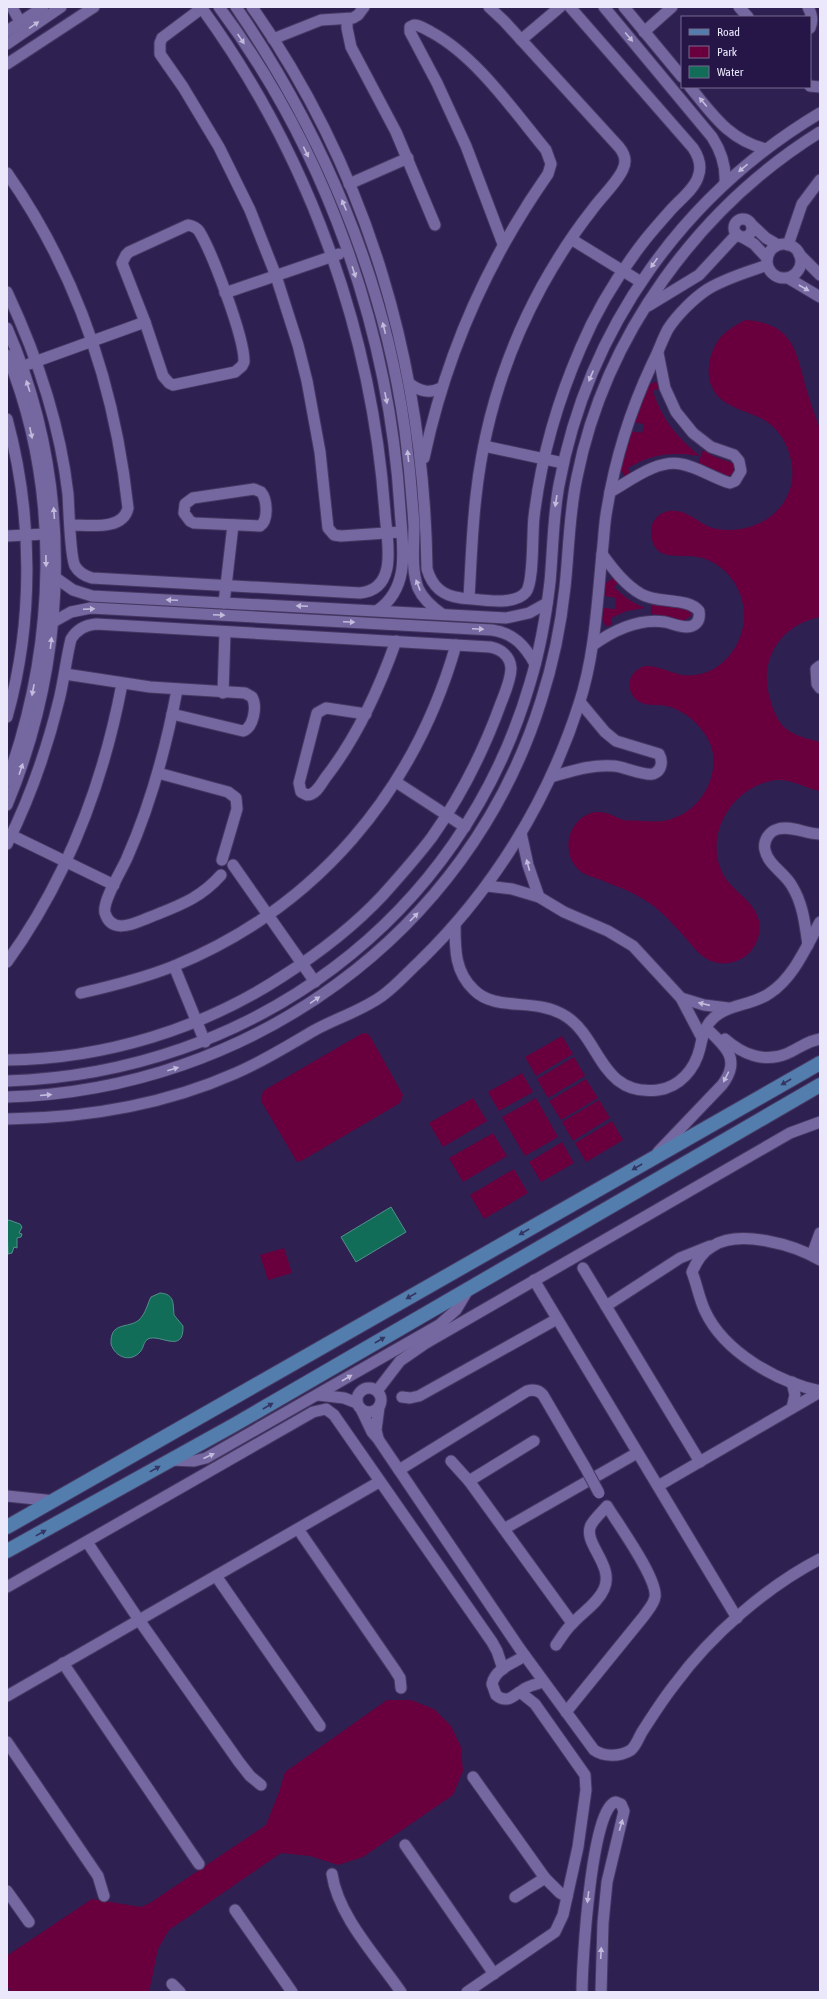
<svg xmlns="http://www.w3.org/2000/svg" width="827" height="1999" viewBox="0 0 827 1999" font-family="'Asap Condensed',sans-serif">
  <style>
    .green { fill: #69003d }
    .water { fill: #116c58; stroke: #529189 }
    .lines { fill: none; stroke-linecap: round; stroke-linejoin: round }
    .minor-casing { stroke: #463862; stroke-width: 13 }
    .major-casing { stroke: #463862; stroke-width: 16 }
    .minor { stroke: #7568a1; stroke-width: 11 }
    .major { stroke: #537dac; stroke-width: 14 }
    .minor-bridge-casing { stroke: #463862; stroke-width: 13; stroke-linecap: butt }
    .minor-bridge { stroke: #7568a1; stroke-width: 11 }
    .oneway { fill: #c2bbdc }
    .oneway2 { fill: #333565 }
  </style>
  <rect width="100%" height="100%" fill="#2f2052"/>
  <g class="green">
    <path d="M745,320C792,323 796,349 806,388C810,402 815,415 820,429V617C779,625 757,662 771,702C774,712 778,722 786,729C795,736 809,739 820,742V791C805,788 792,779 776,780C733,786 704,833 722,872C731,892 754,899 759,921C762,936 754,952 741,959C731,964 721,965 711,961C699,956 692,945 683,935C671,922 659,908 643,899C631,891 615,886 601,880C594,877 586,876 580,871C559,854 568,816 596,812C608,811 614,817 624,820C629,821 635,820 640,821C647,821 655,822 663,821C694,816 717,786 713,754C710,733 688,711 667,706C658,704 646,707 638,701C629,695 627,682 633,674C636,670 641,667 645,666C657,665 671,673 683,675C716,679 741,651 744,620C746,591 727,563 698,557C679,554 652,563 651,532C651,521 658,513 669,511C689,508 700,527 718,529C762,536 803,502 790,456C787,444 780,432 770,424C756,413 736,411 722,400C703,385 706,356 720,338C727,330 736,325 745,320Z"/>
    <path d="M655,382L658,383L660,389L654,390L653,392C664,422 676,436 700,456C671,452 654,453 628,468L631,474L624,476L621,469L630,431L642,433L644,424L633,422L648,385Z"/>
    <polygon points="703,450 713,456 735,464 736,470 733,475 724,477 698,464"/>
    <path d="M613,578L618,581V583L614,587C624,597 633,603 645,608L627,611L611,618L612,625L606,626L602,619L604,608L615,609L616,598L604,596L606,583Z"/>
    <polygon points="651,604 690,610 691,616 683,621 667,616 651,614"/>
    <polygon points="366,1033 370,1036 403,1095 400,1103 303,1160 297,1162 261,1101 263,1091 361,1034"/>
    <polygon points="562,1036 573,1054 536,1076 525,1057"/>
    <polygon points="574,1057 585,1076 548,1098 537,1079"/>
    <polygon points="522,1073 533,1092 499,1111 488,1092"/>
    <polygon points="586,1079 598,1098 561,1120 549,1101"/>
    <polygon points="473,1098 487,1121 443,1147 429,1123"/>
    <polygon points="536,1098 558,1137 525,1156 502,1117"/>
    <polygon points="599,1100 610,1118 573,1141 562,1122"/>
    <polygon points="612,1121 623,1140 586,1162 575,1143"/>
    <polygon points="493,1133 507,1156 463,1182 449,1158"/>
    <polygon points="562,1142 574,1163 541,1182 529,1162"/>
    <polygon points="514,1169 528,1193 484,1219 470,1195"/>
    <polygon points="284,1248 292,1273 268,1280 260,1255"/>
    <polygon points="387,1700 411,1700 434,1709 451,1726 461,1747 463,1771 453,1795 363,1857 338,1865 310,1856 281,1853 169,1930 158,1949 149,1992 11,1992 7,1986 8,1955 92,1899 141,1907 150,1903 266,1825 279,1792 285,1772"/>
  </g>
  <g class="water">
    <polygon points="391,1207 406,1232 356,1262 341,1237"/>
    <polygon points="9,1220 20,1224 22,1227 19,1233 22,1234 21,1237 17,1238 17,1248 14,1247 12,1253 8,1254 7,1221"/>
    <path d="M160,1293C175,1294 173,1304 174,1315L183,1326C184,1355 159,1333 148,1339C143,1342 144,1348 140,1352C130,1363 115,1357 111,1344C110,1321 128,1329 139,1320C146,1313 147,1305 151,1297Z"/>
  </g>
  <g class="lines">
    <defs>
      <g id="minor">
        <polyline points="12,7 20,22"/>
        <path d="M219,7C326,150 389,330 400,508C402,544 412,586 378,610"/>
        <path d="M236,7C323,134 384,278 405,431C409,462 412,494 414,526C414,547 411,568 418,588C423,599 432,607 442,614"/>
        <path d="M252,7C369,174 424,366 427,569C432,586 442,596 461,598C478,599 514,607 526,592C534,582 532,534 534,517C541,458 557,402 581,347C597,309 620,272 645,240C653,230 661,221 669,212C678,201 694,190 698,177C702,167 699,157 693,148L570,7"/>
        <path d="M604,7L712,137C721,151 726,165 725,182"/>
        <polyline points="624,7 682,77"/>
        <polyline points="739,7 748,17"/>
        <path d="M808,7C812,15 813,20 810,28"/>
        <polyline points="202,8 162,38 160,43 160,54 183,87 219,147 250,210 276,276 298,345 307,381 320,452 328,528 334,535 341,536 401,532"/>
        <polyline points="347,19 347,28 351,47 396,132 435,225"/>
        <polyline points="7,31 43,7"/>
        <polyline points="644,32 672,7"/>
        <polyline points="273,39 321,20 353,18 358,15 364,7"/>
        <polyline points="521,40 560,7"/>
        <polyline points="7,44 61,7"/>
        <polyline points="7,64 94,7"/>
        <polyline points="810,86 820,87"/>
        <path d="M690,87C713,115 729,140 766,149"/>
        <path d="M7,173C77,273 115,387 128,508C123,531 89,525 71,525"/>
        <polyline points="349,184 408,158"/>
        <circle cx="743" cy="228" r="9"/>
        <polyline points="751,224 766,238 778,245"/>
        <path d="M188,225C193,226 196,227 199,231C212,252 245,339 244,362L242,366L235,372L173,385L169,383L163,376L145,322L122,263L126,255L129,252Z"/>
        <polyline points="742,237 754,244 767,258"/>
        <polyline points="571,239 641,282"/>
        <circle cx="784" cy="261" r="17"/>
        <polyline points="788,245 802,204 820,180"/>
        <polyline points="799,254 820,275"/>
        <polyline points="788,278 820,297"/>
        <path d="M7,292C37,356 60,424 68,494C69,509 70,557 75,566C79,573 85,576 92,578L360,593C399,589 387,541 385,513C372,331 309,155 201,7"/>
        <polyline points="225,293 339,254"/>
        <polyline points="648,306 699,275 737,234"/>
        <path d="M7,328C73,480 70,653 7,805"/>
        <path d="M7,355C62,491 56,645 7,781"/>
        <polyline points="29,364 145,322"/>
        <path d="M410,384C420,391 429,394 441,388"/>
        <path d="M7,419C33,515 34,621 7,717"/>
        <polyline points="484,446 563,463"/>
        <path d="M424,458C446,354 487,261 548,174L551,164L546,150C513,110 476,56 431,32C425,29 420,25 414,25L410,27V32L437,83L466,146L503,244"/>
        <path d="M254,489L261,492C267,499 269,520 260,526L194,523L190,521L184,513L185,504L193,498Z"/>
        <path d="M610,492C630,481 657,459 681,464C698,467 713,478 730,483L735,481L741,471L739,461L734,455L711,447L693,433L676,412L665,388L658,353"/>
        <polyline points="7,536 45,534"/>
        <polyline points="56,578 73,590 92,596 506,618 529,613 547,603"/>
        <path d="M469,598C471,564 472,530 476,496C484,423 507,350 542,286C557,259 573,234 592,210C600,198 618,182 623,169C627,161 624,153 619,147L504,21L489,7"/>
        <polyline points="224,603 233,525"/>
        <path d="M53,622L71,612L91,608L492,630C514,633 525,646 535,664"/>
        <path d="M593,645C614,630 639,618 665,622C674,624 683,629 692,626C699,623 700,617 699,611C688,597 658,604 641,594C625,585 613,569 602,554"/>
        <polyline points="820,666 816,669 817,684 820,688"/>
        <path d="M65,674L150,687L245,693L252,697C257,706 254,727 243,731L172,714"/>
        <path d="M177,690C166,748 151,804 127,858C122,870 102,901 105,913C111,933 131,925 143,920C174,907 198,901 221,875"/>
        <polyline points="223,693 225,632"/>
        <path d="M366,714L326,708L317,713L299,783L301,792L307,795C316,795 321,784 326,777C358,736 379,689 396,641"/>
        <polyline points="158,773 228,792 236,798 237,809 222,860"/>
        <path d="M551,777C572,771 592,764 614,766C625,767 644,776 653,774C662,771 663,761 659,754L616,741L605,732L580,702"/>
        <polyline points="396,782 465,827"/>
        <polyline points="521,833 528,865 539,897"/>
        <polyline points="11,835 114,885"/>
        <path d="M7,844C30,798 47,749 59,700C64,680 66,659 71,639C77,629 85,625 96,624L490,647C501,649 510,656 511,668C511,679 505,693 501,703C484,750 461,796 432,837C417,857 400,876 383,895C354,926 319,953 283,976C202,1029 104,1059 7,1060"/>
        <polyline points="233,865 315,982"/>
        <polyline points="487,886 512,889 539,897 564,912 608,931 633,946 681,998 702,1038"/>
        <path d="M455,925C455,950 455,972 474,990C497,1013 536,996 567,1017C601,1040 601,1097 658,1090C680,1087 695,1069 700,1048C702,1039 703,1031 709,1023C724,1003 751,1007 770,993C794,977 806,947 820,922"/>
        <path d="M808,945C805,924 803,904 792,886C785,873 768,865 765,850C763,841 769,831 778,829C791,825 806,834 820,834"/>
        <path d="M7,962C67,879 103,784 122,684"/>
        <polyline points="174,966 205,1042"/>
        <path d="M81,993C112,986 144,978 174,966C316,908 414,792 456,645"/>
        <polyline points="681,998 704,1005 728,1008"/>
        <path d="M725,1039C742,1054 764,1063 786,1054C798,1049 807,1041 820,1039"/>
        <path d="M7,1081C251,1073 461,919 530,683C540,650 546,616 550,582C553,549 553,517 559,485C588,328 683,195 820,113"/>
        <path d="M7,1097C249,1090 468,934 541,701C553,664 561,625 565,587C569,550 569,513 577,477C605,336 698,208 820,132"/>
        <path d="M7,1119C86,1118 164,1105 236,1073C264,1061 289,1045 315,1030C337,1018 361,1011 382,996C396,986 407,973 420,961C493,890 548,801 579,704C595,655 597,604 602,554C604,539 604,524 607,509C615,459 630,411 652,364C658,353 662,340 668,329C677,315 694,298 708,289C726,278 748,272 767,265"/>
        <path d="M658,1152L722,1085C742,1059 725,1046 706,1028"/>
        <polyline points="812,1255 820,1233"/>
        <path d="M820,1260C795,1245 740,1229 713,1246C702,1252 697,1261 692,1272C697,1285 699,1298 705,1311C724,1352 777,1382 820,1391"/>
        <polyline points="583,1268 700,1462"/>
        <polyline points="534,1280 737,1618"/>
        <polyline points="606,1306 680,1258 710,1246"/>
        <polyline points="792,1382 795,1395 792,1408"/>
        <circle cx="369" cy="1400" r="12"/>
        <polyline points="377,1391 400,1361 426,1343 790,1133 820,1122"/>
        <polyline points="318,1395 344,1398 357,1403"/>
        <polyline points="402,1397 410,1398 419,1396 557,1319"/>
        <path d="M361,1409L372,1432L378,1439L520,1649L594,1750C604,1757 620,1757 631,1750C636,1746 639,1737 642,1732C653,1715 663,1699 675,1684C711,1635 766,1587 820,1559"/>
        <polyline points="378,1438 376,1430 379,1407"/>
        <polyline points="171,1460 194,1461 206,1458 439,1325 456,1310 468,1290"/>
        <polyline points="451,1461 469,1481 572,1623"/>
        <path d="M399,1470L527,1391C534,1389 539,1390 543,1395L585,1467"/>
        <polyline points="469,1481 534,1441"/>
        <polyline points="658,1486 820,1392"/>
        <polyline points="7,1496 55,1501"/>
        <polyline points="298,1529 395,1670 400,1678 401,1688"/>
        <polyline points="504,1529 637,1453"/>
        <polyline points="87,1542 139,1620 239,1762 250,1776 261,1785"/>
        <polyline points="216,1576 320,1726"/>
        <polyline points="7,1587 313,1412 326,1409 334,1415 492,1642 497,1651 503,1669"/>
        <path d="M556,1645C561,1638 566,1629 573,1623C583,1612 598,1603 604,1589C615,1565 582,1543 591,1525C595,1518 602,1512 607,1506C618,1524 658,1579 655,1597C654,1604 648,1610 644,1616L566,1712"/>
        <path d="M525,1656C513,1663 495,1669 492,1684L496,1695C509,1706 516,1692 528,1687C532,1685 538,1684 543,1682"/>
        <polyline points="63,1663 199,1864"/>
        <polyline points="7,1696 379,1482"/>
        <polyline points="7,1742 98,1876 104,1896"/>
        <polyline points="473,1777 545,1878 560,1893 567,1897"/>
        <polyline points="405,1845 494,1974"/>
        <path d="M332,1874C338,1916 377,1957 401,1992"/>
        <polyline points="7,1891 29,1922"/>
        <polyline points="515,1897 545,1878"/>
        <polyline points="235,1910 292,1992"/>
        <polyline points="172,1984 180,1992"/>
        <polyline points="467,1992 555,1932 563,1915 578,1847 586,1790 585,1775 535,1704 520,1692"/>
        <path d="M582,1992C582,1967 591,1805 616,1802L621,1804L624,1811L607,1882L603,1923L601,1992"/>
      </g>
      <g id="major">
        <polyline points="7,1527 820,1063"/>
        <polyline points="7,1551 234,1425 820,1085"/>
      </g>
    </defs>
    <use href="#minor" class="minor-casing"/>
    <use href="#major" class="major-casing"/>
    <use href="#minor" class="minor"/>
    <use href="#major" class="major"/>
    <defs>
      <polyline id="minor-bridge" points="585,1467 599,1493"/>
    </defs>
    <use href="#minor-bridge" class="minor-bridge-casing"/>
    <use href="#minor-bridge" class="minor-bridge"/>
  </g>
  <defs><path id="oneway-solid" d="M-6-.8H1V-3.2L6.5 0L1 3.2V.8H-6Z"/></defs>
  <g class="oneway">
    <use href="#oneway-solid" transform="translate(34 25) rotate(-34)"/>
    <use href="#oneway-solid" transform="translate(629 37) rotate(50)"/>
    <use href="#oneway-solid" transform="translate(241 39) rotate(56)"/>
    <use href="#oneway-solid" transform="translate(703 102) rotate(-130)"/>
    <use href="#oneway-solid" transform="translate(306 152) rotate(64)"/>
    <use href="#oneway-solid" transform="translate(743 168) rotate(140)"/>
    <use href="#oneway-solid" transform="translate(344 205) rotate(-113)"/>
    <use href="#oneway-solid" transform="translate(654 263) rotate(125)"/>
    <use href="#oneway-solid" transform="translate(354 272) rotate(72)"/>
    <use href="#oneway-solid" transform="translate(804 288) rotate(30)"/>
    <use href="#oneway-solid" transform="translate(384 328) rotate(-104)"/>
    <use href="#oneway-solid" transform="translate(591 376) rotate(113)"/>
    <use href="#oneway-solid" transform="translate(28 386) rotate(-108)"/>
    <use href="#oneway-solid" transform="translate(386 398) rotate(79)"/>
    <use href="#oneway-solid" transform="translate(31 433) rotate(78)"/>
    <use href="#oneway-solid" transform="translate(408 456) rotate(-96)"/>
    <use href="#oneway-solid" transform="translate(556 501) rotate(99)"/>
    <use href="#oneway-solid" transform="translate(54 513) rotate(-94)"/>
    <use href="#oneway-solid" transform="translate(46 561) rotate(89)"/>
    <use href="#oneway-solid" transform="translate(418 585) rotate(-111)"/>
    <use href="#oneway-solid" transform="translate(172 600) rotate(-177)"/>
    <use href="#oneway-solid" transform="translate(302 606) rotate(-177)"/>
    <use href="#oneway-solid" transform="translate(89 609) rotate(-2)"/>
    <use href="#oneway-solid" transform="translate(219 615) rotate(3)"/>
    <use href="#oneway-solid" transform="translate(349 622) rotate(3)"/>
    <use href="#oneway-solid" transform="translate(478 629) rotate(3)"/>
    <use href="#oneway-solid" transform="translate(51 643) rotate(-83)"/>
    <use href="#oneway-solid" transform="translate(33 690) rotate(101)"/>
    <use href="#oneway-solid" transform="translate(21 769) rotate(-71)"/>
    <use href="#oneway-solid" transform="translate(528 865) rotate(-105)"/>
    <use href="#oneway-solid" transform="translate(414 917) rotate(-46)"/>
    <use href="#oneway-solid" transform="translate(315 1000) rotate(-34)"/>
    <use href="#oneway-solid" transform="translate(704 1004) rotate(-167)"/>
    <use href="#oneway-solid" transform="translate(173 1069) rotate(-18)"/>
    <use href="#oneway-solid" transform="translate(726 1077) rotate(117)"/>
    <use href="#oneway-solid" transform="translate(46 1095) rotate(-5)"/>
    <use href="#oneway-solid" transform="translate(347 1378) rotate(-30)"/>
    <use href="#oneway-solid" transform="translate(209 1456) rotate(-24)"/>
    <use href="#oneway-solid" transform="translate(621 1825) rotate(-74)"/>
    <use href="#oneway-solid" transform="translate(588 1897) rotate(97)"/>
    <use href="#oneway-solid" transform="translate(601 1953) rotate(-87)"/>
  </g>
  <g class="oneway2">
    <use href="#oneway-solid" transform="translate(786 1082) rotate(150)"/>
    <use href="#oneway-solid" transform="translate(637 1167) rotate(150)"/>
    <use href="#oneway-solid" transform="translate(524 1232) rotate(150)"/>
    <use href="#oneway-solid" transform="translate(411 1296) rotate(150)"/>
    <use href="#oneway-solid" transform="translate(380 1340) rotate(-30)"/>
    <use href="#oneway-solid" transform="translate(268 1406) rotate(-30)"/>
    <use href="#oneway-solid" transform="translate(155 1469) rotate(-29)"/>
    <use href="#oneway-solid" transform="translate(41 1533) rotate(-29)"/>
  </g>
  <rect width="827" height="1999" fill="none" stroke="#ebe8fc" stroke-width="16"/>
  <rect x="681" y="16" width="130" height="72" fill="#251647" stroke="#746a8f"/>
  <rect x="689" y="29" width="20" height="6" fill="#537dac" stroke="#746a8f"/>
  <text x="717" y="36" font-size="12" fill="#ebe8fc">Road</text>
  <rect x="689" y="46" width="20" height="12" fill="#69003d" stroke="#746a8f"/>
  <text x="717" y="56" font-size="12" fill="#ebe8fc">Park</text>
  <rect x="689" y="66" width="20" height="12" fill="#116c58" stroke="#746a8f"/>
  <text x="717" y="76" font-size="12" fill="#ebe8fc">Water</text>
</svg>
